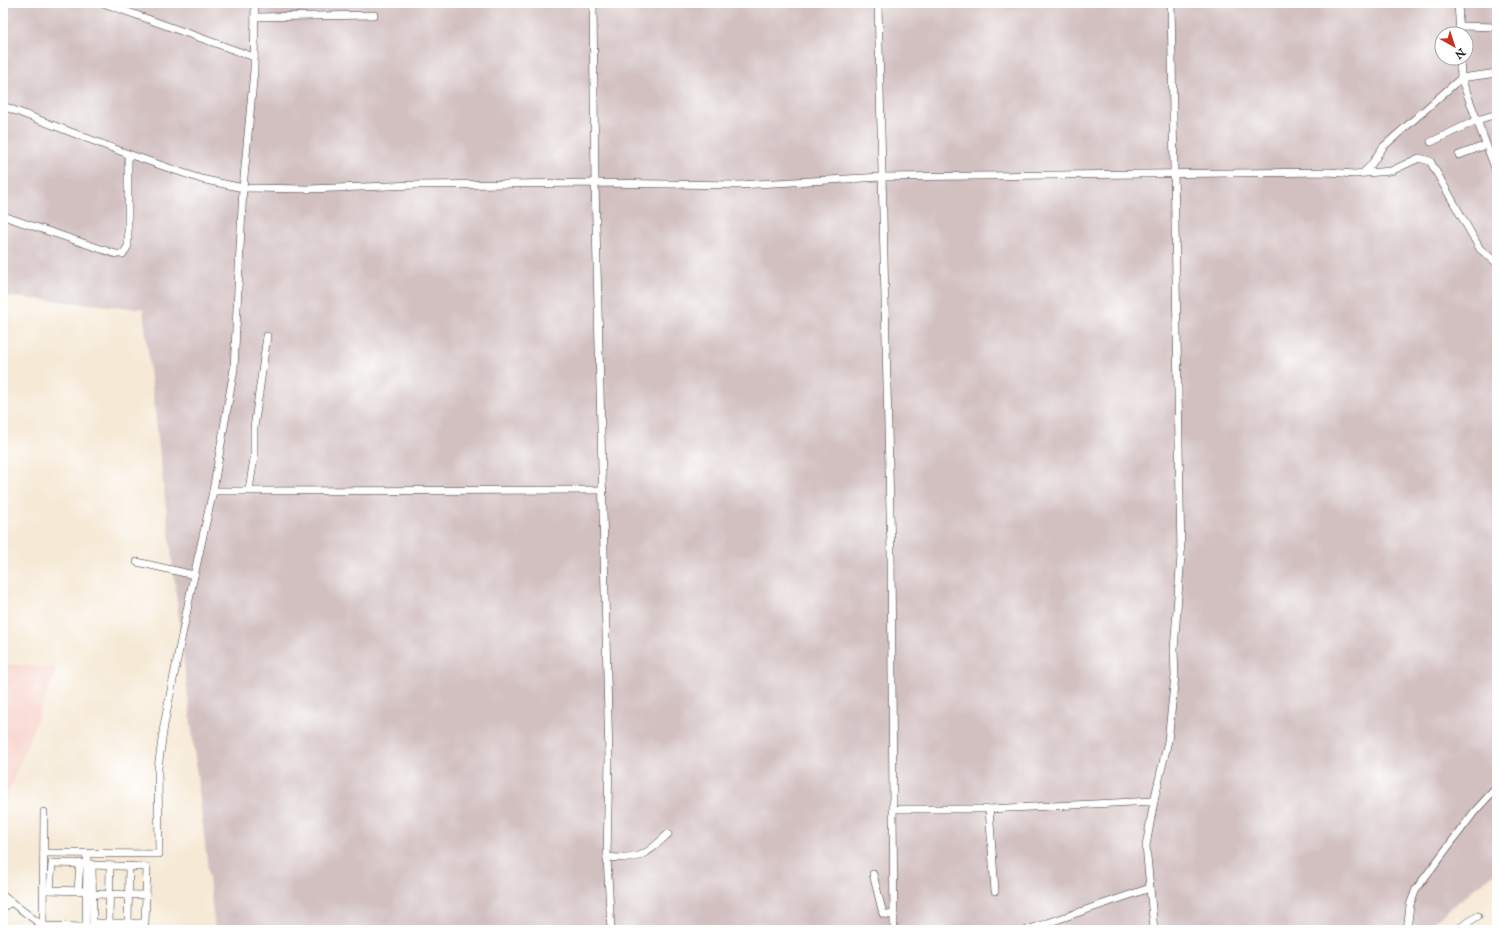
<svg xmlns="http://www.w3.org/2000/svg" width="1500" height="933" viewBox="0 0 1500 933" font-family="'IM FELL English',serif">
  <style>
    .built { fill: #f7d1c8 }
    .industrial { fill: #d2bfc0; fill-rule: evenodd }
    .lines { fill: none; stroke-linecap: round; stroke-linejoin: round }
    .minor-casing { stroke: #3d3b38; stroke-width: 8 }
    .minor { stroke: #fff; stroke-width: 7 }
  </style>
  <rect width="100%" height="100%" fill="#fff"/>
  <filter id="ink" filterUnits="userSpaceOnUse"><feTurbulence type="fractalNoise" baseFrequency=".025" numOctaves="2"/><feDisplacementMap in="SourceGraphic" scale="8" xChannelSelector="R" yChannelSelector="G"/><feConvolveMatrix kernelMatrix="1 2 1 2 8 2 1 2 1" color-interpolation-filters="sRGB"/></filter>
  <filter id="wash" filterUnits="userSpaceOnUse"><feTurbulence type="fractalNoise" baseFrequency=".012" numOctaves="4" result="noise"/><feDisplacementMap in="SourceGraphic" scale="16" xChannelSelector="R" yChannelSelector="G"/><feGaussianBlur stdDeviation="0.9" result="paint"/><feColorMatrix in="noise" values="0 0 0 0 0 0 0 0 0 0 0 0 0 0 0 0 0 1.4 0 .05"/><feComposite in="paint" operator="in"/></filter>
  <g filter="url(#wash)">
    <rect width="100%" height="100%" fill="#f6e9d5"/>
    <polygon class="built" points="3,664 57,668 3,807"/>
    <path class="industrial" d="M3,3H1497V871L1423,930H215L143,309L3,296ZM1442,34H1466V58H1442Z"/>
  </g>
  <g filter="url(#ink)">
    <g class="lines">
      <defs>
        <g id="minor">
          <polyline points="103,3 254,57"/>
          <polyline points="593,3 595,183 609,758 607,857 611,930"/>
          <polyline points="878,3 891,554 894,930"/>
          <polyline points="1458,3 1460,34"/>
          <polyline points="255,17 374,15"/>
          <polyline points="1459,26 1497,27"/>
          <polyline points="1460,58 1461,78 1497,173"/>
          <polyline points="3,106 128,154 201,179 243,188 308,189 416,185 595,183 740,185 882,177 1329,172 1354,174 1391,171 1419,158 1430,161 1480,249 1497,263"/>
          <polyline points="1431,142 1477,120 1497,114"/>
          <polyline points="1459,155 1486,145"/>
          <polyline points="1364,172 1371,165 1383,147 1461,78 1497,73"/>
          <polyline points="3,216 116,254 123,254 128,246 128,154"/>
          <polyline points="249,490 254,458 254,428 267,336"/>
          <polyline points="213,491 603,490"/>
          <polyline points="137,562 194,575"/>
          <polyline points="894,809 989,809 1154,801"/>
          <polyline points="989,809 995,891"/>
          <polyline points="44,812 43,926 86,927 87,854"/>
          <polyline points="44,853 159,854 158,768 164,725 192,585 213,491 234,369 243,188 254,70 255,3"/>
          <path d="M607,857C640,861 644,856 668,834"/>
          <polygon points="92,865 146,867 147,869 145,923 93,923"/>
          <polyline points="873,874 883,914 894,915"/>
          <polyline points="47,890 86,891"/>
          <polyline points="50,890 52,863 91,864"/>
          <polyline points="78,891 80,863"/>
          <polyline points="88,894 146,895"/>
          <polyline points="3,896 43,926 44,930"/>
          <polyline points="3,908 11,902"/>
          <polyline points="109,923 110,866"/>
          <polyline points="128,924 129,866"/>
          <polyline points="86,927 110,930"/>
          <polyline points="1027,930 1150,888"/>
          <polyline points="1154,930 1146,846 1154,801 1168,741 1175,676 1174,650 1181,555 1171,3"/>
          <polyline points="1407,930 1410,905 1416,889 1475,811 1497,787"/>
          <polyline points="1456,930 1478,916"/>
        </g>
      </defs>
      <use href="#minor" class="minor-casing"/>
      <use href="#minor" class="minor"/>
    </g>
  </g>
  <rect width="1500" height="933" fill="none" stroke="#fff" stroke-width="16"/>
  <g transform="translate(1454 46) rotate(141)"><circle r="19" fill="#ffffff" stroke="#a4a4a4"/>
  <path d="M0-3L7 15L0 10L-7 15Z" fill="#c8321e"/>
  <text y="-6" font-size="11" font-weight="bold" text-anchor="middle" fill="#1c1c1c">N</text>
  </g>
</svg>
